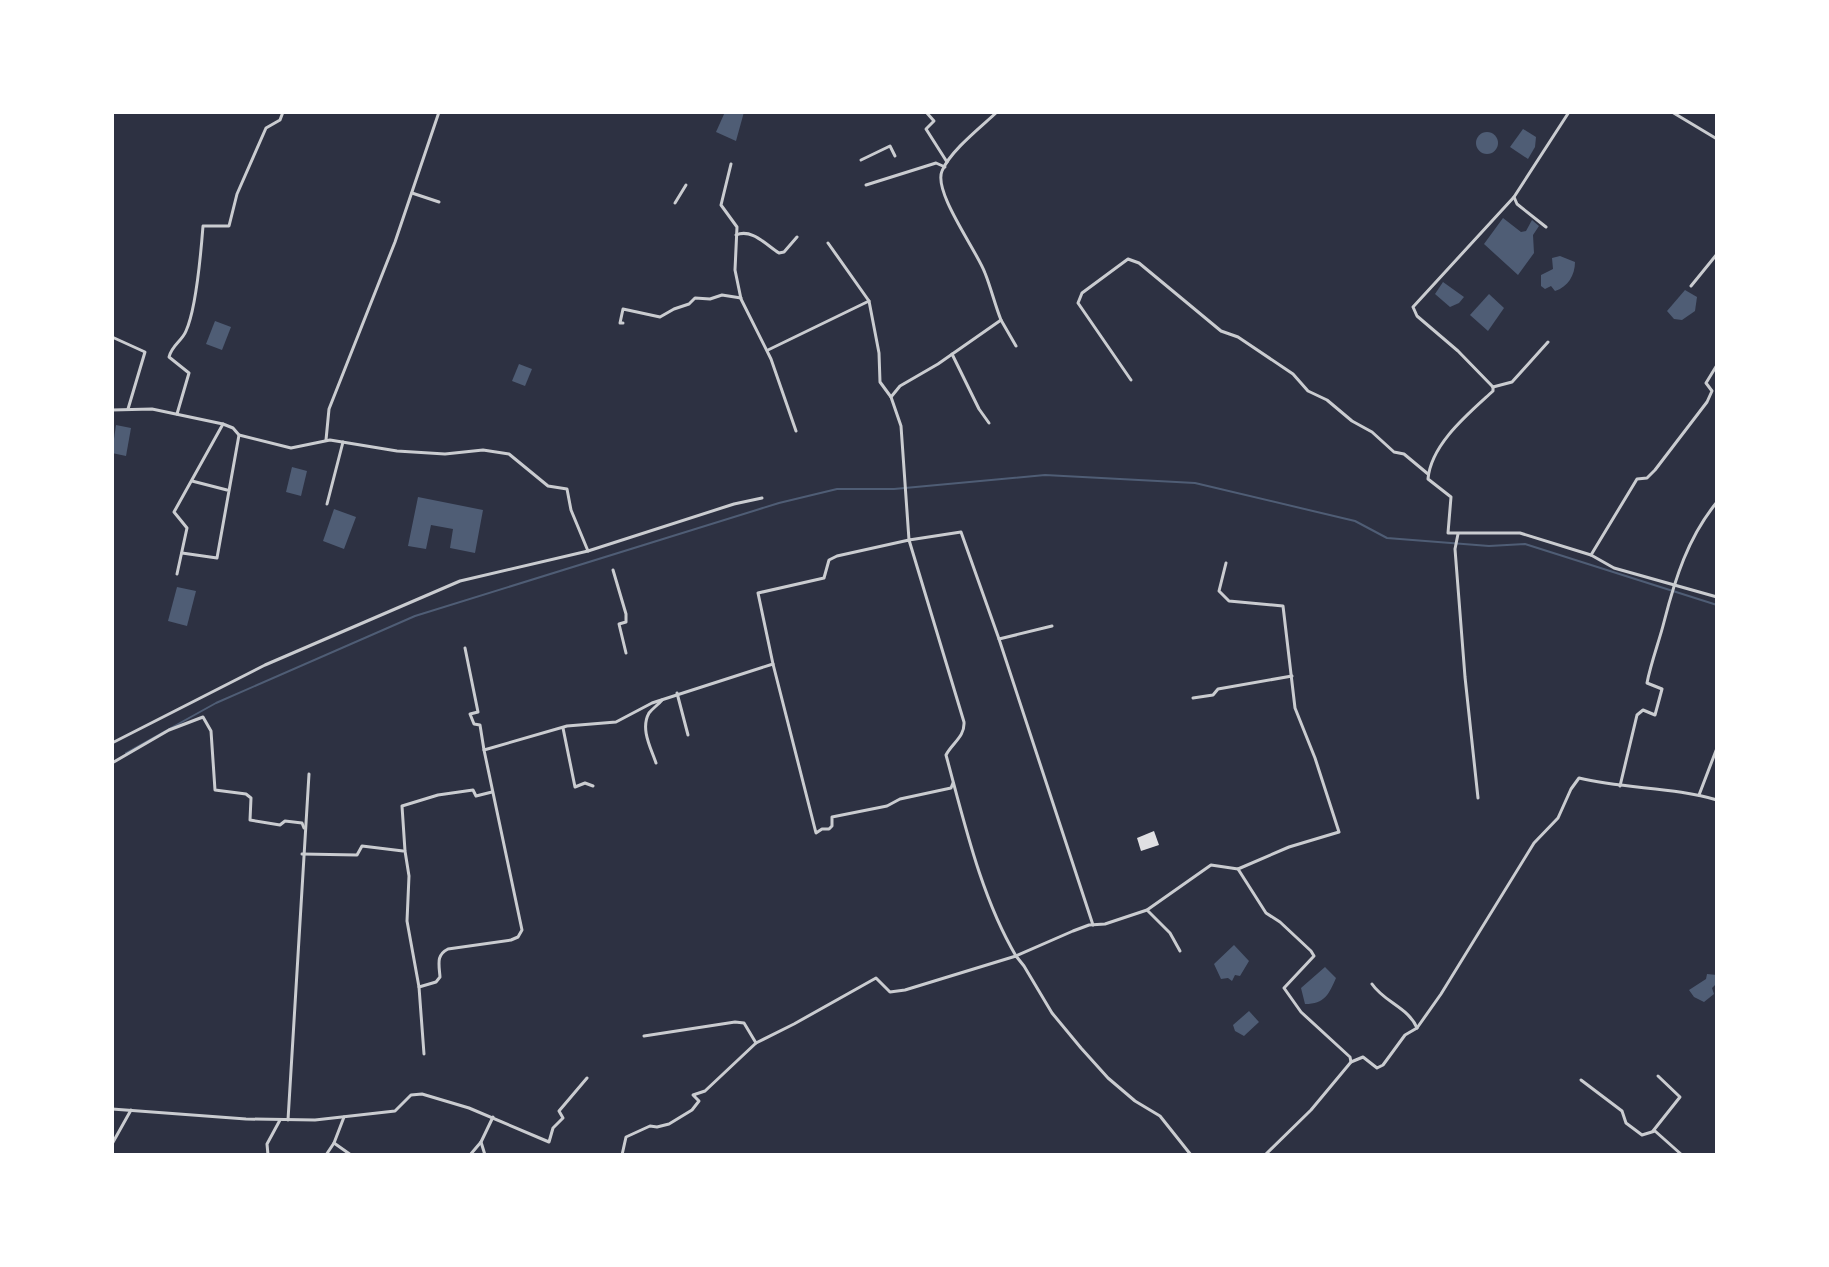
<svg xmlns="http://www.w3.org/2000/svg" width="1829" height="1267" viewBox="0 0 1829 1267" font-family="Quicksand,sans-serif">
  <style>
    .water { fill: #4f5d75 }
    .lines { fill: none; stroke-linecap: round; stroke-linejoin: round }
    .stream { stroke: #4f5d75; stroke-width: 2 }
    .building { fill: #e0e0e3 }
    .minor { stroke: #caccd0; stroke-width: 3 }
  </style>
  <rect width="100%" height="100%" fill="#2d3142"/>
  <g class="water">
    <polygon points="725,112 744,112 736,141 716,132"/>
    <polygon points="1523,129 1536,137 1535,147 1528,159 1510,147"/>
    <circle cx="1487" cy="143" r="11"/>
    <polygon points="1503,218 1521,232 1526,231 1532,220 1539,226 1533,235 1534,253 1518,275 1484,244"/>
    <path d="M1560,256L1575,262C1575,275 1568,287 1555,291L1551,286L1545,289L1541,286V275L1553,269L1552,258Z"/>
    <polygon points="1443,282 1464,297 1459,303 1450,307 1435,294"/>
    <polygon points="1685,290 1697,297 1695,311 1682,320 1674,319 1667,311"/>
    <polygon points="1489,294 1504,308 1488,331 1470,315"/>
    <polygon points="215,321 231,327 222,350 206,344"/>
    <polygon points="519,364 532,369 525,386 512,381"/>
    <polygon points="116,425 131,428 126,456 112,453"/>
    <polygon points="292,467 307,471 301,496 286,492"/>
    <polygon points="418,497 483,510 475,553 450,548 453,529 431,525 426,549 408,546"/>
    <polygon points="334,509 356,517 344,549 323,541"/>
    <polygon points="177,587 196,591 187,626 168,621"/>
    <polygon points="1234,945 1249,961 1240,976 1235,975 1232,981 1228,978 1221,979 1214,964"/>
    <path d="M1325,967L1336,978C1329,994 1325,1004 1305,1004L1301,988Z"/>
    <polygon points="1707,974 1717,975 1717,983 1712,988 1714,994 1704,1002 1694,997 1689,990 1706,979"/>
    <polygon points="1249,1011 1259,1022 1244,1036 1235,1031 1233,1025"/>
  </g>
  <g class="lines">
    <polyline class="stream" points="126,753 216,703 415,616 779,503 837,489 894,489 1045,475 1195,483 1355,521 1387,538 1489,546 1525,544 1717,605"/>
  </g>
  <polygon class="building" points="1154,831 1159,845 1141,851 1137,838"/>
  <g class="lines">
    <g class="minor">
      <polyline points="926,112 934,121 926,129 947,162"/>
      <polyline points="1672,112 1717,139"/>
      <polyline points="861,160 890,146 895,156"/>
      <polyline points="731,164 721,205 737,227 735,270 741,299 771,359 796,431"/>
      <polyline points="866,185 936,163 945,167"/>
      <polyline points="412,193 439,202"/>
      <polyline points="675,203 686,185"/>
      <polyline points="1546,227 1517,204 1514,197 1569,112"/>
      <path d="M736,235C752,228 766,245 779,253L784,252L797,237"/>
      <polyline points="828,243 869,301 879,353 880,382 891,397 901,426 909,540 961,532 999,639 1052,626"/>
      <polyline points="1691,286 1717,254"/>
      <polyline points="1001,320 1016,346"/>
      <polyline points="623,323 620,323 623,309 660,317 674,309 689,304 695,298 710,299 722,295 741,298"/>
      <polyline points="112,337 145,352 128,409"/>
      <polyline points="768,350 869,301"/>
      <polyline points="952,354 979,409 989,423"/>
      <polyline points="1131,380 1078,303 1082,293 1128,259 1139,263 1221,331 1238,337 1293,374 1308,391 1327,400 1352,421 1372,432 1394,452 1404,454 1428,474"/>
      <path d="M1493,387V391C1468,414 1431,444 1428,479L1451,497L1448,533H1520L1591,555L1614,568L1717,597"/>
      <polyline points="1493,387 1458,351 1417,316 1413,307 1514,197"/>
      <polyline points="1493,387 1512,382 1548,342"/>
      <path d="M891,397L900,386L938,364L1001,320C995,305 991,288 985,273C977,251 933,192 942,171C950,151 981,127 997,112"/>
      <polyline points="112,410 152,409 223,424 174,512 187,528 177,574"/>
      <path d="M177,414L189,373L169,357C172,345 182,341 186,331C196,309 201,252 203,226H229L237,194L266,128L280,120L283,112"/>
      <polyline points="326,440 329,409 395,242 439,112"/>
      <polyline points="192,481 227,490"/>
      <polyline points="327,504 343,442"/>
      <polyline points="1458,534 1455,549 1465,677 1478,798"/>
      <polyline points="588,551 734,504 762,498"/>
      <polyline points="182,553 217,558 239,435"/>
      <polyline points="1591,555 1637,479 1647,478 1655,470 1707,402 1712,391 1706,383 1717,365"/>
      <polyline points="1226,563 1219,591 1229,601 1283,606 1295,708 1315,758 1339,832 1289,847 1238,869"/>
      <polyline points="613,570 626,614 626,622 619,624 626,653"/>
      <polyline points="999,639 1093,925"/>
      <polyline points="465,648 478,712 470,714 474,724 480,725 484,750"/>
      <polyline points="773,664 816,833 822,829 829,829 832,826 832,817 887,806 900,799 951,788 953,783"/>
      <polyline points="677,693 688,735"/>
      <polyline points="1193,698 1213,695 1218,689 1292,676"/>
      <polyline points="563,728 575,787 585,783 593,786"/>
      <polyline points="112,743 265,665 460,581 588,551 571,510 567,489 548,486 509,454 483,450 445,454 397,451 330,440 291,448 239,435 233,428 223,424"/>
      <polyline points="112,763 169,730 203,717 211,731 215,790 246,794 251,798 250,820 280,825 285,821 302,823 304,828"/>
      <path d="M656,763C651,748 640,729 649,713C653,708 658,705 662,700"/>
      <path d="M1620,786L1637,715L1643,710L1655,715L1662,689L1647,683C1651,662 1659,642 1664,622C1675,579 1688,537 1717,502"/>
      <polyline points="1699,795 1717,748"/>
      <polyline points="302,854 357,855 362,846 403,851"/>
      <polyline points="1147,910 1170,933 1180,951"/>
      <path d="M1372,984C1384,1002 1409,1008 1417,1028"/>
      <polyline points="419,987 407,921 409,876 405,851 402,806 438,795 473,790 476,796 492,792"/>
      <polyline points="644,1036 735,1022 744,1023 756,1043 794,1024 876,978 890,992 905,990 1016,956 1024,966 1052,1013 1081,1048 1108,1078 1135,1101 1160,1116 1191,1155"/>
      <path d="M424,1054L419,987L436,982L440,977C439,964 436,955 448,949L511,940L518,937L522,930L484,750L567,726L616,722L652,703L773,664L758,593L824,578L829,560L837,556L909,540L964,722C965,737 952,743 946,755C964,821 981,897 1016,956L1073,931L1089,925L1105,924L1147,910L1211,865L1238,869L1266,913L1280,922L1311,951L1314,956L1284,988L1301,1012L1350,1057L1351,1062"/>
      <polyline points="1581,1080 1622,1111 1626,1123 1642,1135 1655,1131 1682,1155"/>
      <polyline points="112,1109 246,1119 315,1120 395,1111 411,1095 422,1094 469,1108 549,1142 553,1128 563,1118 559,1111 587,1078"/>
      <polyline points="344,1117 334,1143 351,1155"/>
      <polyline points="288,1120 309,774"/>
      <polyline points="1653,1131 1680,1097 1658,1076"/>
      <polyline points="112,1144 131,1110"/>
      <polyline points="268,1155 267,1144 280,1120"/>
      <polyline points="326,1155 334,1143"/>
      <polyline points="470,1155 481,1142"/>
      <polyline points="485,1155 481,1142 493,1117"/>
      <polyline points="622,1155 626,1137 650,1126 657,1127 669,1124 692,1110 699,1101 693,1095 705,1091 756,1043"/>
      <path d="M1265,1155L1311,1110L1351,1062L1363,1057L1377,1068L1383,1065L1405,1035L1417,1028L1441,994L1534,843L1558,818L1571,789L1579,778C1624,789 1675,787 1717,800"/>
    </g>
  </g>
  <rect width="1829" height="1267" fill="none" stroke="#ffffff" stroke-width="228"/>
</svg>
